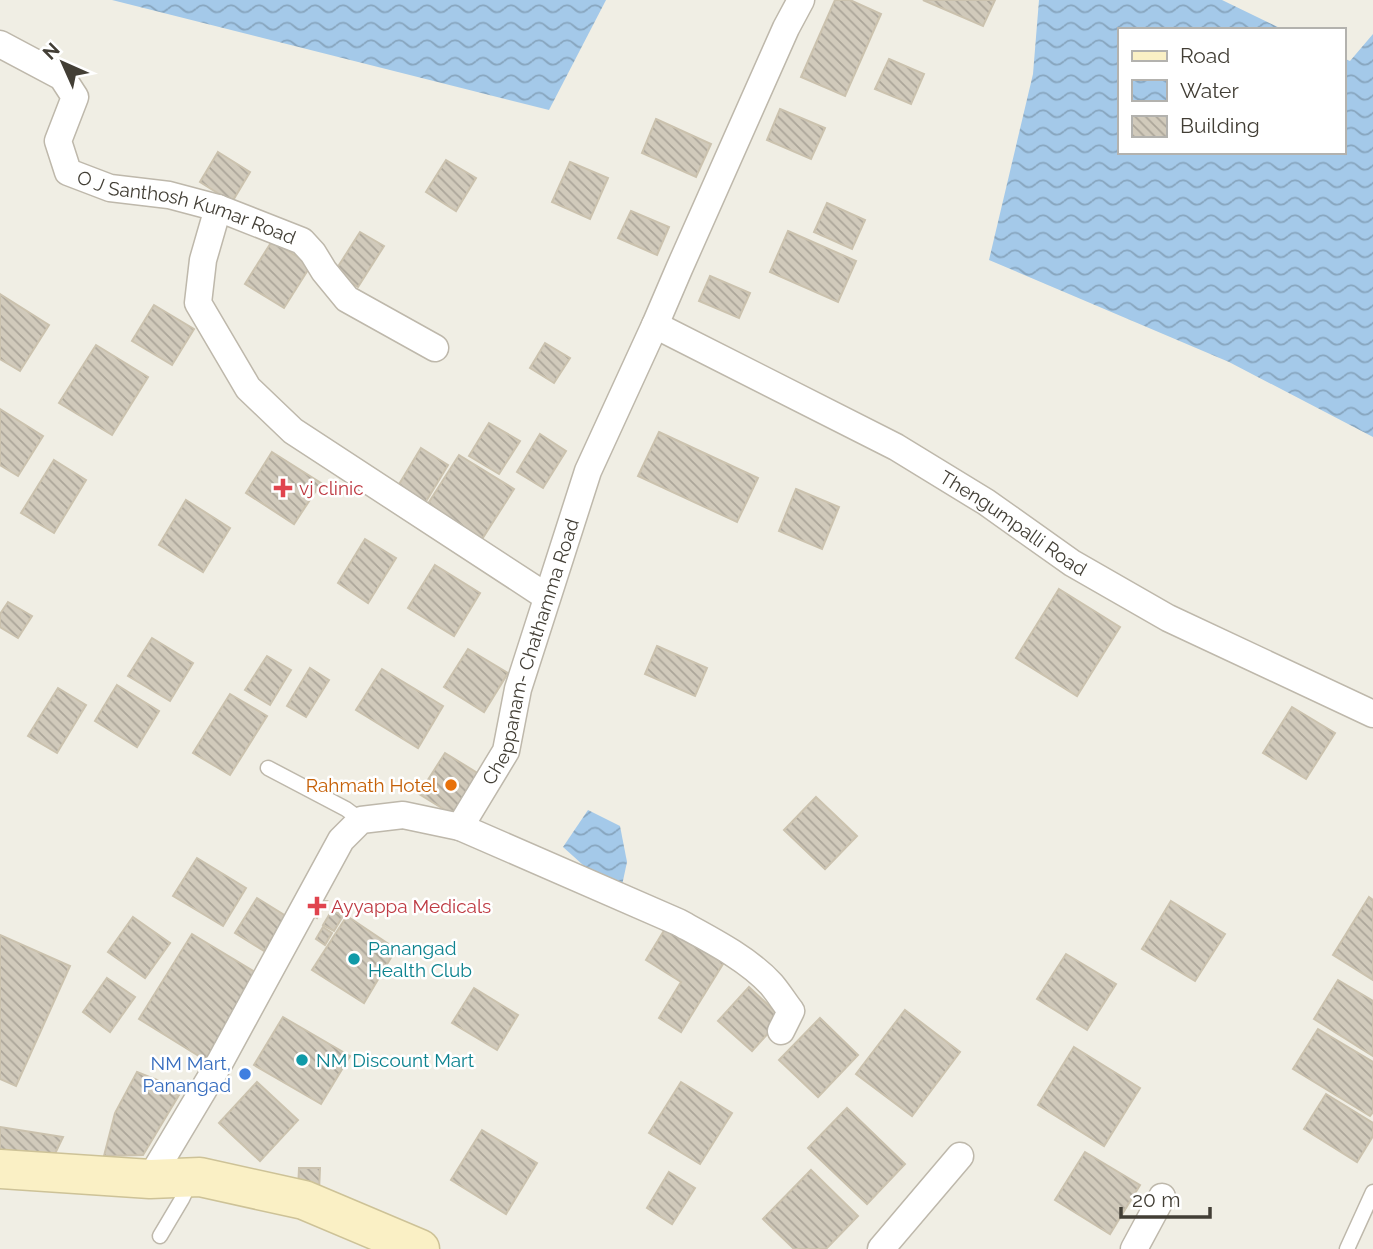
<svg xmlns="http://www.w3.org/2000/svg" width="1373" height="1249" viewBox="0 0 1373 1249" font-family="Raleway,sans-serif">
  <style>
    .water { fill: url(#water-waves) }
    .building { fill: url(#building-back-hatch); stroke: #cbc2ae; stroke-width: 2 }
    .lines { fill: none; stroke-linecap: round; stroke-linejoin: round }
    .lane-casing { stroke: #beb8ab; stroke-width: 17 }
    .street-casing { stroke: #beb8ab; stroke-width: 29 }
    .secondary-casing { stroke: #cdc297; stroke-width: 41 }
    .lane { stroke: #fff; stroke-width: 14 }
    .street { stroke: #fff; stroke-width: 26 }
    .secondary { stroke: #faf0c5; stroke-width: 38 }
    .health-dot { fill: #e0444e; stroke: #fff; stroke-width: 2.5 }
    .food-dot { fill: #e8710a; stroke: #fff; stroke-width: 2.5 }
    .culture-dot { fill: #0f9aa8; stroke: #fff; stroke-width: 2.5 }
    .shop-dot { fill: #3f7fe0; stroke: #fff; stroke-width: 2.5 }
    .labels { text-anchor: middle; dominant-baseline: central; stroke-width: 5; stroke-linejoin: round; paint-order: stroke }
    .street-label { font-size: 19px; fill: #423e35; stroke: #fff }
    .health-label { font-size: 19px; fill: #be3a42; stroke: #fff; text-anchor: start }
    .food-label { font-size: 19px; fill: #c56008; stroke: #fff; text-anchor: end }
    .culture-label { font-size: 19px; fill: #0d838f; stroke: #fff; text-anchor: start }
    .shop-label { font-size: 19px; fill: #366cbe; stroke: #fff; text-anchor: end }
  </style>
  <defs>
    <pattern id="water-waves" width="16" height="10" patternUnits="userSpaceOnUse" patternTransform="scale(1.75)"><rect width="16" height="10" fill="#a4c9e9"/><path d="M0 5q4-4 8 0t8 0" fill="none" stroke="#87a5be"/></pattern>
    <pattern id="building-back-hatch" width="6" height="6" patternUnits="userSpaceOnUse" patternTransform="scale(1.75)"><rect width="6" height="6" fill="#d1cabb"/><path d="M-1 5l2 2M0 0l6 6M5-1l2 2" fill="none" stroke="#aba599"/></pattern>
  </defs>
  <rect width="100%" height="100%" fill="#f0eee4"/>
  <g class="water">
    <polygon points="112,0 606,0 549,110"/>
    <polygon points="1039,0 1222,0 1284,30 1119,30 1119,152 1343,152 1343,58 1350,61 1373,34 1373,437 1229,362 989,260 1033,74"/>
    <polygon points="588,810 620,826 627,862 621,890 593,874 563,847"/>
  </g>
  <g class="building">
    <polygon points="835,0 850,0 881,14 845,96 801,77"/>
    <polygon points="923,0 995,0 983,26"/>
    <polygon points="889,59 924,74 911,104 875,89"/>
    <polygon points="780,109 825,128 811,159 767,140"/>
    <polygon points="656,119 711,144 696,177 642,153"/>
    <polygon points="218,152 250,172 232,202 200,182"/>
    <polygon points="446,160 476,178 456,211 426,192"/>
    <polygon points="570,162 608,178 590,219 552,202"/>
    <polygon points="827,203 865,220 852,249 814,232"/>
    <polygon points="631,211 669,227 657,255 618,238"/>
    <polygon points="788,231 856,261 838,302 770,272"/>
    <polygon points="360,232 384,246 358,287 334,273"/>
    <polygon points="272,241 311,265 284,308 245,284"/>
    <polygon points="710,276 750,293 739,318 699,301"/>
    <polygon points="0,294 49,325 20,371 0,359"/>
    <polygon points="154,305 194,329 172,365 132,341"/>
    <polygon points="545,343 570,358 554,383 530,368"/>
    <polygon points="96,345 148,377 112,435 59,403"/>
    <polygon points="0,409 43,436 18,476 0,465"/>
    <polygon points="489,423 520,441 499,474 469,456"/>
    <polygon points="659,432 758,478 737,522 638,476"/>
    <polygon points="540,434 566,451 543,488 517,472"/>
    <polygon points="421,448 448,465 422,508 395,491"/>
    <polygon points="272,452 321,483 294,524 246,493"/>
    <polygon points="459,455 514,489 479,544 424,510"/>
    <polygon points="54,460 86,480 54,533 21,513"/>
    <polygon points="796,489 839,507 822,549 779,531"/>
    <polygon points="186,500 230,528 203,572 159,545"/>
    <polygon points="365,539 396,558 368,603 338,583"/>
    <polygon points="435,565 480,593 454,636 408,608"/>
    <polygon points="1059,589 1120,627 1077,696 1016,658"/>
    <polygon points="8,602 32,616 18,638 0,627 0,614"/>
    <polygon points="152,638 193,663 170,701 128,676"/>
    <polygon points="657,646 707,668 695,696 645,674"/>
    <polygon points="468,649 508,673 484,712 444,687"/>
    <polygon points="267,656 291,670 270,705 245,690"/>
    <polygon points="310,668 329,680 306,717 287,706"/>
    <polygon points="382,669 443,706 418,748 356,710"/>
    <polygon points="117,685 159,711 137,747 95,721"/>
    <polygon points="58,688 86,705 57,753 28,736"/>
    <polygon points="230,694 267,716 230,775 193,753"/>
    <polygon points="1292,707 1335,733 1306,779 1263,753"/>
    <polygon points="445,753 484,777 458,818 419,794"/>
    <polygon points="816,797 857,836 825,869 784,830"/>
    <polygon points="197,858 246,888 223,926 173,896"/>
    <polygon points="1369,897 1373,900 1373,980 1333,955"/>
    <polygon points="257,898 286,916 264,951 235,933"/>
    <polygon points="321,901 327,901 317,918 306,911"/>
    <polygon points="1171,901 1225,934 1195,981 1142,949"/>
    <polygon points="332,910 343,916 334,931 323,925"/>
    <polygon points="347,916 396,949 364,1003 312,970"/>
    <polygon points="133,917 170,943 145,978 108,952"/>
    <polygon points="668,924 726,959 681,1032 659,1018 681,982 646,960"/>
    <polygon points="323,927 332,933 325,945 316,939"/>
    <polygon points="192,934 265,978 210,1063 139,1019"/>
    <polygon points="0,935 70,966 16,1086 0,1079"/>
    <polygon points="1066,954 1116,984 1087,1030 1037,999"/>
    <polygon points="107,978 135,997 110,1032 83,1012"/>
    <polygon points="1338,980 1373,1001 1373,1056 1314,1019"/>
    <polygon points="749,987 782,1018 752,1051 718,1021"/>
    <polygon points="474,988 518,1015 497,1050 452,1023"/>
    <polygon points="905,1010 960,1052 912,1116 856,1074"/>
    <polygon points="283,1017 350,1056 321,1104 254,1065"/>
    <polygon points="820,1018 858,1055 818,1097 779,1060"/>
    <polygon points="1318,1029 1373,1062 1373,1112 1370,1116 1293,1069"/>
    <polygon points="1074,1047 1140,1088 1104,1146 1038,1105"/>
    <polygon points="137,1072 182,1090 143,1155 104,1156 115,1113"/>
    <polygon points="257,1082 298,1120 260,1161 219,1123"/>
    <polygon points="681,1082 732,1113 700,1164 649,1133"/>
    <polygon points="1326,1094 1373,1123 1373,1136 1357,1162 1304,1129"/>
    <polygon points="847,1108 905,1164 867,1204 808,1148"/>
    <polygon points="0,1127 63,1137 51,1162 0,1152"/>
    <polygon points="482,1130 537,1163 506,1214 451,1180"/>
    <polygon points="1085,1152 1140,1185 1110,1234 1055,1200"/>
    <polygon points="299,1168 320,1168 319,1191 298,1191"/>
    <polygon points="811,1170 858,1216 826,1249 794,1249 763,1219"/>
    <polygon points="669,1172 695,1188 672,1224 647,1208"/>
  </g>
  <g class="lines">
    <defs>
      <g id="lane">
        <polyline points="268,768 346,809 361,820"/>
        <polyline points="160,1236 182,1199 190,1182"/>
        <polyline points="1347,1249 1373,1192"/>
      </g>
      <g id="street">
        <path id="s1" d="M0,44L62,77L75,97L58,141L68,172L110,188L169,195L218,208L302,241L313,253L324,271L347,299L435,348"/>
        <polyline points="218,208 203,260 198,303 248,388 293,431 547,597"/>
        <path id="s2" d="M655,325L896,447L986,502L1072,563L1168,618L1373,714"/>
        <path d="M460,827L678,922C709,939 747,958 771,984C778,992 784,1002 791,1011L781,1031"/>
        <path id="s3" d="M150,1179L220,1062L341,840L361,820L403,815L460,827L506,751L518,689L588,471L655,325L679,269L786,28L801,0"/>
        <polyline points="881,1249 960,1156"/>
        <polyline points="1134,1249 1162,1197"/>
      </g>
      <polyline id="secondary" points="0,1169 150,1179 200,1177 304,1200 420,1249"/>
    </defs>
    <use href="#lane" class="lane-casing"/>
    <use href="#street" class="street-casing"/>
    <use href="#secondary" class="secondary-casing"/>
    <use href="#lane" class="lane"/>
    <use href="#street" class="street"/>
    <use href="#secondary" class="secondary"/>
  </g>
  <g class="health-dot">
    <path d="M279.5 477.5h7v7h7v7h-7v7h-7v-7h-7v-7h7z"/>
    <path d="M313.5 895.5h7v7h7v7h-7v7h-7v-7h-7v-7h7z"/>
  </g>
  <circle class="food-dot" cx="451" cy="785" r="7"/>
  <g class="culture-dot">
    <circle cx="354" cy="959" r="7"/>
    <circle cx="302" cy="1060" r="7"/>
  </g>
  <circle class="shop-dot" cx="245" cy="1074" r="7"/>
  <g class="labels">
    <g class="street-label">
      <text stroke="none"><textPath href="#s1" startOffset="298">O J Santhosh Kumar Road</textPath></text>
      <text stroke="none"><textPath href="#s2" startOffset="410">Thengumpalli Road</textPath></text>
      <text stroke="none"><textPath href="#s3" startOffset="709">Cheppanam- Chathamma Road</textPath></text>
    </g>
    <g class="health-label">
      <text x="299" y="488">vj clinic</text>
      <text x="331" y="906">Ayyappa Medicals</text>
    </g>
    <g class="food-label">
      <text x="437" y="785">Rahmath Hotel</text>
    </g>
    <g class="culture-label">
      <text x="368" y="948">Panangad<tspan x="368" dy="22">Health Club</tspan></text>
      <text x="316" y="1060">NM Discount Mart</text>
    </g>
    <g class="shop-label">
      <text x="231" y="1063">NM Mart,<tspan x="231" dy="22">Panangad</tspan></text>
    </g>
  </g>
  <rect x="1118" y="28" width="228" height="126" fill="#ffffff" stroke="#b3b2ae" stroke-width="2"/>
  <rect x="1132" y="51" width="35" height="10" fill="#faf0c5" stroke="#b3b2ae" stroke-width="2"/>
  <text x="1180" y="63" font-size="21" fill="#423e35">Road</text>
  <rect x="1132" y="80" width="35" height="21" fill="url(#water-waves)" stroke="#b3b2ae" stroke-width="2"/>
  <text x="1180" y="98" font-size="21" fill="#423e35">Water</text>
  <rect x="1132" y="116" width="35" height="21" fill="url(#building-back-hatch)" stroke="#b3b2ae" stroke-width="2"/>
  <text x="1180" y="133" font-size="21" fill="#423e35">Building</text>
  <g transform="translate(63 63) rotate(315)" stroke="#ffffff" stroke-width="5" paint-order="stroke">
  <path d="M0-5L12 26L0 18L-12 26Z" fill="#423e35"/>
  <text y="-10" font-size="19" font-weight="bold" text-anchor="middle" fill="#423e35">N</text>
  </g>
  <path d="M1121 1207v10h89v-10" fill="none" stroke="#423e35" stroke-width="3.5"/>
  <text x="1132" y="1207" font-size="21" fill="#423e35" stroke="#ffffff" stroke-width="5" paint-order="stroke">20 m</text>
</svg>
